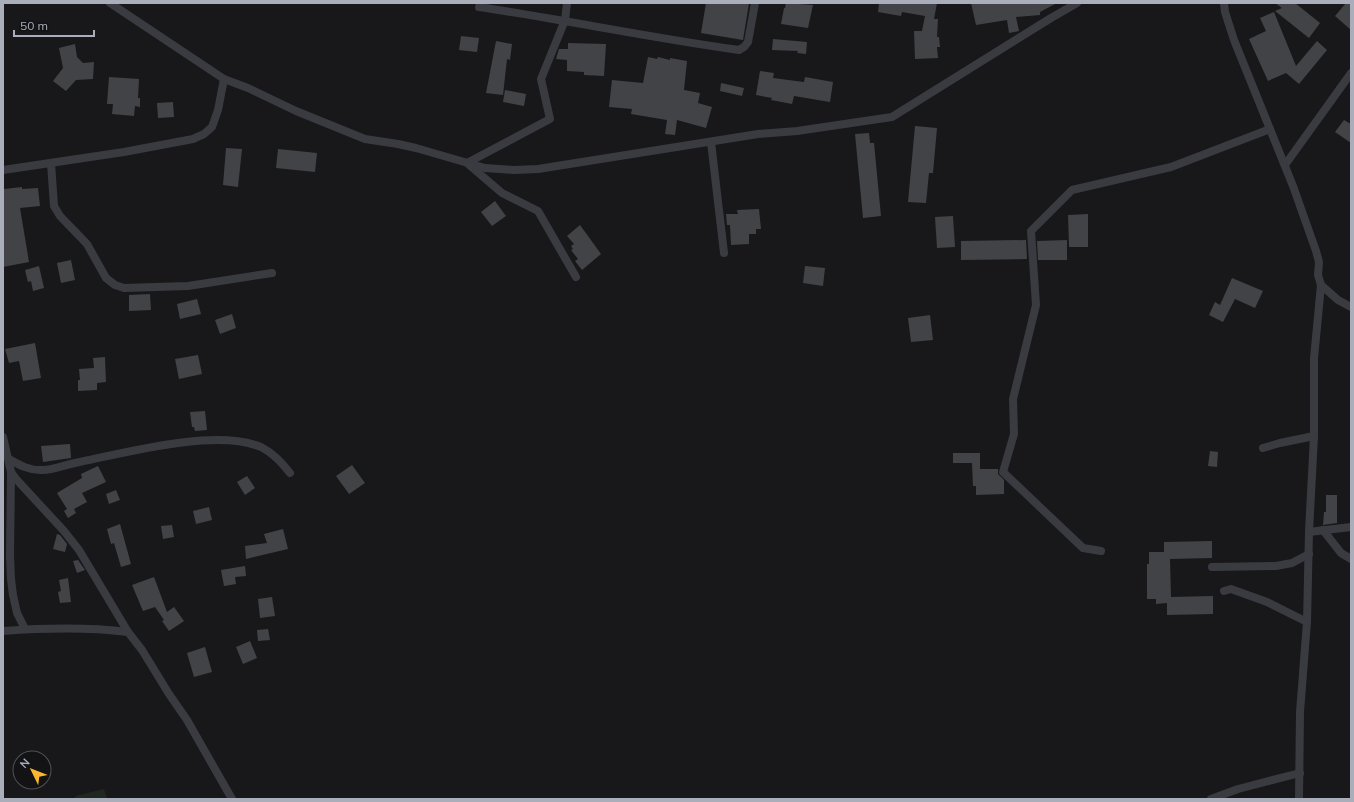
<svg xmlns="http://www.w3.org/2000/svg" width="1354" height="802" viewBox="0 0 1354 802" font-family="Mulish,sans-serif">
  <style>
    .green { fill: #1f2820 }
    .building { fill: #424347 }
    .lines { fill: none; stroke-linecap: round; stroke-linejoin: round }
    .street { stroke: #3a3b41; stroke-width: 8 }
  </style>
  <rect width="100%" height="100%" fill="#18181a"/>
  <polygon class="green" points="104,789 107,799 74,799 76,796"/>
  <g class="building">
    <polygon points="706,3 749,3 743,40 701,33"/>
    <polygon points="786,3 813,5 808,28 781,24 784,8 785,8"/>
    <polygon points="879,3 937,3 934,19 938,19 937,37 939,37 940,47 937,47 938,58 915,59 914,31 922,31 925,16 902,12 901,16 878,12"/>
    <polygon points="971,3 1057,3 1040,12 1040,15 1016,17 1019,31 1009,33 1007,20 976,25"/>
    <polygon points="1275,3 1295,3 1320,23 1309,38 1275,11 1282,8"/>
    <polygon points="1346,3 1351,3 1351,30 1335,16"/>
    <polygon points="1274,12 1296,66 1317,41 1327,50 1299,84 1286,73 1268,81 1249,39 1266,31 1260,18"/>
    <polygon points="461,36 479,38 477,52 459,50"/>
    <polygon points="773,39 807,42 806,54 797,53 798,51 772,50"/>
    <polygon points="496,41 512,44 510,60 507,59 503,95 486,93"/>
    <polygon points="568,43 606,44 604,76 584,75 584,72 567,71 567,60 556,59 559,49 568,49"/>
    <polygon points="75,44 77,57 83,63 94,62 93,79 76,80 66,91 53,81 63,68 59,48"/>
    <polygon points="648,57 657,59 658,57 670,60 670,58 687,61 684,90 700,93 698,103 712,107 706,128 677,120 675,135 665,134 667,120 631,114 632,109 609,107 612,80 643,83"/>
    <polygon points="760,71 774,73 773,78 804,82 805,77 833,82 830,102 794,96 792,104 771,100 772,98 756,95"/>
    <polygon points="109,77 139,79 138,98 140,98 140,107 135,106 134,116 112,114 113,104 107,104"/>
    <polygon points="721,83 744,88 742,96 720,91"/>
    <polygon points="505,90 526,94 524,106 503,102"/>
    <polygon points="173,102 174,117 158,118 157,103"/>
    <polygon points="1344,120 1351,124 1351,143 1335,132"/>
    <polygon points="915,126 937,128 933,173 929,173 926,203 908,202"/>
    <polygon points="869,133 870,143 874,143 881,216 863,218 855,134"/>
    <polygon points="226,148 242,149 238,187 223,185"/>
    <polygon points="278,149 317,153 315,172 276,168"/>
    <polygon points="22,187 22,189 38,188 40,206 20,208 29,262 3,267 3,190 4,189"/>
    <polygon points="495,201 506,216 492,226 481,212"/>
    <polygon points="759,209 761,229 756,229 756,234 749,234 749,244 731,245 730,225 727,225 726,214 738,214 737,210"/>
    <polygon points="1088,214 1088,247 1069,247 1068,215"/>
    <polygon points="953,216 955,247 937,248 935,217"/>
    <polygon points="580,225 601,254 582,270 575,261 578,259 571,250 573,249 571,246 574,244 567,236"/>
    <polygon points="1026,240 1027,259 961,260 961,241"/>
    <polygon points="1067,240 1067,260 1038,260 1037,241"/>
    <polygon points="71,260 75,280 61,283 57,263"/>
    <polygon points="39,266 44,288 33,291 31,281 28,282 25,270"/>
    <polygon points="805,266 825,268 823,286 803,283"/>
    <polygon points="1232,278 1263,291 1255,308 1235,299 1223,322 1209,315 1215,302 1220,305"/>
    <polygon points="150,294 151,310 129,311 129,295"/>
    <polygon points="197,299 201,314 180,319 177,304"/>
    <polygon points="232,314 236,328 220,334 215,320"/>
    <polygon points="930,315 933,340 911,342 908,318"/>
    <polygon points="35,343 41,378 23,381 19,361 9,363 5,349"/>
    <polygon points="198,355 202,374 179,379 175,359"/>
    <polygon points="105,357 106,382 97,383 97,390 78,391 78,380 80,380 79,369 94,368 93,358"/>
    <polygon points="205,411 207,430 195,431 194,427 192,427 190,412"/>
    <polygon points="70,444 71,458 43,462 41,446"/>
    <polygon points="1210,451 1218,452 1217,467 1208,466"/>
    <polygon points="953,453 980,453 980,469 998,469 998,474 1004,480 1004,494 976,495 976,486 973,486 972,463 953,463"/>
    <polygon points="352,465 365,483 349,494 336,476"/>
    <polygon points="98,466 106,482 82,493 87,502 74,509 76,513 68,518 64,511 67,509 57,493 82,478 81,474"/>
    <polygon points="247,476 255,488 245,495 237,482"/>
    <polygon points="116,490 120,500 109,504 106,494"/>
    <polygon points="1326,495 1337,495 1337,523 1323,525 1324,512 1326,512"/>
    <polygon points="209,507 212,520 196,524 193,511"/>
    <polygon points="120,524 131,564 121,567 114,543 111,544 107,529"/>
    <polygon points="172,525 174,537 163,539 161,526"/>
    <polygon points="283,529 288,549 246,559 245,546 267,543 264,534"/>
    <polygon points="57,534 60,535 67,544 65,552 53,549"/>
    <polygon points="1212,541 1212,558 1170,559 1171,597 1213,596 1213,614 1167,615 1167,603 1156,604 1156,599 1147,599 1147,564 1149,564 1149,552 1164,552 1164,542"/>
    <polygon points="78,560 85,570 77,573 73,561"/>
    <polygon points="245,566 246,576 235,577 236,584 224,586 221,570"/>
    <polygon points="154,577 167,612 174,607 184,621 169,631 162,621 164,620 155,607 143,611 132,585"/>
    <polygon points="68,578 71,602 60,603 58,592 61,591 59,580"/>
    <polygon points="272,597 275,616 260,618 258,599"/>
    <polygon points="268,629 270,640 258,641 257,630"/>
    <polygon points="250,641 257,658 243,664 236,647"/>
    <polygon points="205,647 212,672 194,677 187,653"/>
  </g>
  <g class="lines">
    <g class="street">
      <polyline points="110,3 224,79 248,88 296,111 365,139 398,144 416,148 485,168 514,170 538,169 758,134 797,131 892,117 1051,18 1077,3"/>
      <polyline points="567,3 565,20 541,79 550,119 467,163 502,193 538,211 576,277"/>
      <polyline points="1224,3 1225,12 1234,40 1293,186 1316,251 1319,262 1318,275 1321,285 1314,358 1314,436 1309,532 1307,622 1300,712 1299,799"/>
      <path d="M479,7C566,20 652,38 739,50L744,47L748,42L755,3"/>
      <polyline points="711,142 724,253"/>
      <polyline points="51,163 54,206 60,216 87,244 106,278 115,285 124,288 188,286 272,273"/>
      <polyline points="1285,165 1351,73"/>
      <polyline points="3,170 124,152 193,139 204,134 212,127 218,110 224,79"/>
      <polyline points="1321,285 1338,300 1351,307"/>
      <polyline points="3,437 11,472 16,479 64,531 79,550 128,632"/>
      <polyline points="1263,448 1280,443 1314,436"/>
      <path d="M9,459C19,465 30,471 43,470C53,470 65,465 75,463C124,453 215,428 261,447C273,453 281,462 290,473"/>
      <polyline points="11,472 10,556 11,579 13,595 17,613 25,629"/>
      <polyline points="1323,530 1341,553 1351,559"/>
      <polyline points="1309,532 1351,527"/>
      <polyline points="1101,551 1083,548 1003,472 1014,434 1013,399 1036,305 1031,231 1072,190 1171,167 1270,129"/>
      <polyline points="1212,567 1276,566 1292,563 1309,554"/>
      <polyline points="1224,591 1231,589 1267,602 1307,622"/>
      <path d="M3,631C44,628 87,627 128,632L142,650L169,694L187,720L232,799"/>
      <polyline points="1211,799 1238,789 1300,773"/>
    </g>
  </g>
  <rect width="1354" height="802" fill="none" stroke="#a9aeba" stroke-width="8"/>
  <g transform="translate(32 770) rotate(313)"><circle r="19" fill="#131315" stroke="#4f5157"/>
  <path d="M0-3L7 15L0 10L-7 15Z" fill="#f9b630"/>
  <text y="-6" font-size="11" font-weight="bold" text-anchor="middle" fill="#a9aeba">N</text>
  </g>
  <path d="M14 30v6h80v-6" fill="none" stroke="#a9aeba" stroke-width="2"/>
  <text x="20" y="30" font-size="12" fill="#a9aeba" stroke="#131315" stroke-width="3" paint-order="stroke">50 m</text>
</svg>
